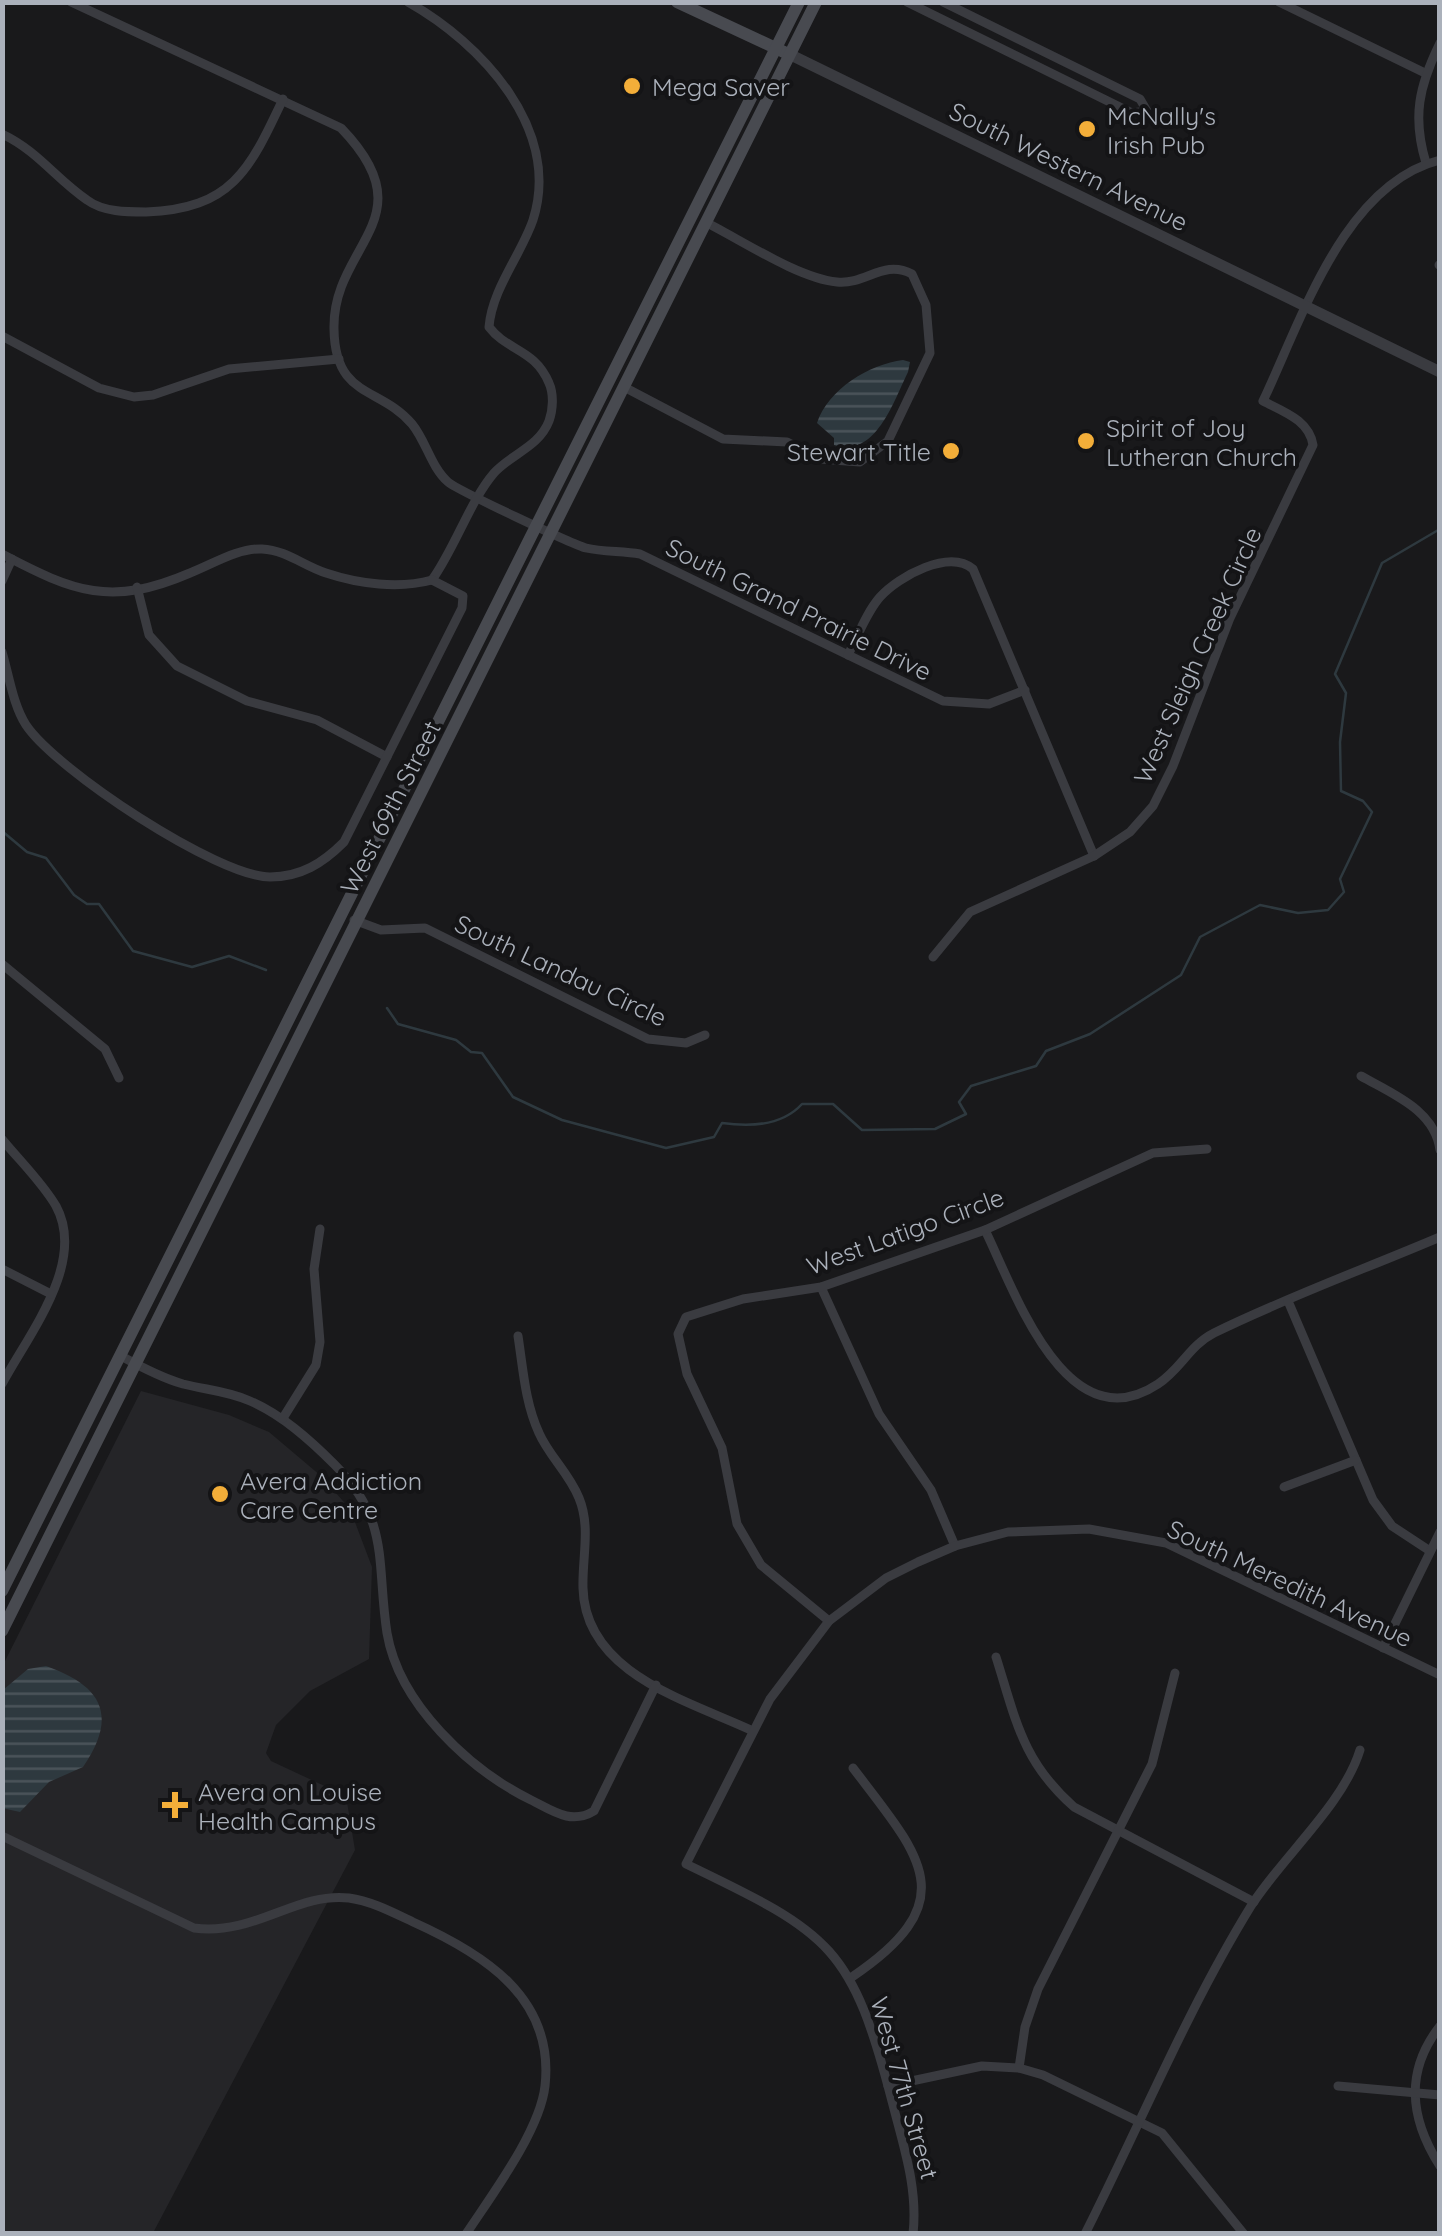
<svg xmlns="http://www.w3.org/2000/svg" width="1442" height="2236" viewBox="0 0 1442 2236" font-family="Quicksand,sans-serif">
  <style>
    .built { fill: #252528 }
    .water { fill: url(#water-rules) }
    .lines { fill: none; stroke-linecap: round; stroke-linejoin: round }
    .stream { stroke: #2e393f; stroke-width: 2.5 }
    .minor { stroke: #3a3b40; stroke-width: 9 }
    .tertiary { stroke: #3a3b40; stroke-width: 11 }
    .secondary { stroke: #484a50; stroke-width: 12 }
    .poi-dot { fill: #f3ae39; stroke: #141416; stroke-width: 4 }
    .labels { text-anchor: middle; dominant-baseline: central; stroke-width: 8; stroke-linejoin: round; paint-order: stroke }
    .poi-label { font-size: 25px; fill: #abb1bb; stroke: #141416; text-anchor: start }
    .street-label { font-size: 25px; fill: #abb1bb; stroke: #141416 }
  </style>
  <defs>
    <pattern id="water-rules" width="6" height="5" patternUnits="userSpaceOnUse" patternTransform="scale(2.5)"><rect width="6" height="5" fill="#2e393f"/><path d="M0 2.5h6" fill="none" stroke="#4a5359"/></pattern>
  </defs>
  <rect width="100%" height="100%" fill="#19191b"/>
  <polygon class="built" points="141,1391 229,1415 269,1432 321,1476 350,1509 372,1567 369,1659 310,1691 276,1725 266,1753 271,1761 346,1796 355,1850 153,2233 3,2233 2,1667"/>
  <g class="water">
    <path d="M903,360L910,362L908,372C894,400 876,459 834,445V438L817,423C828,389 870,364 903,360Z"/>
    <path d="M46,1666C103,1686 118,1716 83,1767L49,1782L20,1812L2,1808L3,1690L28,1669Z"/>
  </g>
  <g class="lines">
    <g class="stream">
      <polyline points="2,831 27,852 46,858 74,895 87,904 99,904 133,951 192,967 229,956 266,970"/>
      <path d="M387,1008L398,1024L456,1040L471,1052L482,1053L513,1097L562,1120L666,1148L714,1137L722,1123C750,1127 782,1126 802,1104H833L862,1130L935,1129L966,1114L959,1102L971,1086L1036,1066L1046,1051L1090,1034L1181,975L1200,937L1260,905L1298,913L1328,910L1344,892L1340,879L1372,812L1363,801L1341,791L1340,742L1346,693L1335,674L1382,563L1440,529"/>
    </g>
    <g class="minor">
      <path d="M71,2L341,128C429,219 332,244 334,329C335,399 380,386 412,424C426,441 431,467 448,482C457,490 574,545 586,548C603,552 622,551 640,554L943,701L989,704L1025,690"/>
      <path d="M408,2C481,43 562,129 533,220C521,255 492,289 489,327C507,351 535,349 549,383C554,394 553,410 549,421C539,447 511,454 494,473C470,501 455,548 432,580"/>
      <polyline points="907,2 1132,113 1147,111 1140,99 943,2"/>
      <polyline points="1279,2 1425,73"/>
      <path d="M2,134C38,151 56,179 87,200C103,212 127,212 146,212C232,209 250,169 283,99"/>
      <path d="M1426,163C1412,117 1419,86 1440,43"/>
      <polyline points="1439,265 1440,265"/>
      <polyline points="2,336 99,388 134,397 153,395 229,369 339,359"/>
      <path d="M624,387L723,439L787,442L820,459L860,462L888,441L930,353L926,305L912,274C883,259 866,285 837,282C798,278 743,241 707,223"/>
      <path d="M2,554C74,592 111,607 190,573C213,564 238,548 262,549C286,550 304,566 326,573C359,584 399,589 432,580"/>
      <polyline points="2,581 12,559"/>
      <polyline points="137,587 149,635 177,666 247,701 317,720 387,757"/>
      <path d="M2,652C9,675 13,705 26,725C56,770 218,877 270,877C301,877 323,863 344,842L462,608L463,596L432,580"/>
      <path d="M848,655C858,636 866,613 880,597C899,576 949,549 973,569L1094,856"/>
      <polyline points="354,920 381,930 425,928 648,1039 686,1043 705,1035"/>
      <path d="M933,957L970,912L1094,856L1130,832L1153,806L1173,766L1230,618L1313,445C1309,420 1284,412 1263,401C1302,319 1344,184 1440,160"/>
      <polyline points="2,964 105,1049 119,1078"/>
      <path d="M1361,1076C1392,1094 1435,1110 1440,1150"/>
      <path d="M2,1139C19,1160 42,1182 56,1206C87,1263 28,1335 2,1384"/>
      <path d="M985,1230C1014,1289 1066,1445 1158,1384C1180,1370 1190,1345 1214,1333C1287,1297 1365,1269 1440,1237"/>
      <polyline points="2,1269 51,1294"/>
      <polyline points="821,1287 879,1414 931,1490 955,1546"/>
      <polyline points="1288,1301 1373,1500 1392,1526 1430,1551"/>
      <path d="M518,1336C523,1368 525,1403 539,1433C549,1456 569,1473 579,1498C591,1527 582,1558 583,1588C585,1674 689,1701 753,1731"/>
      <path d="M121,1356C141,1367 162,1378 183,1384C206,1390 228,1391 250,1401C282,1415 309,1439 334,1464C391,1521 376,1562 387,1633C399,1704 470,1770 531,1800C553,1811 571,1825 594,1811L656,1685"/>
      <polyline points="283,1418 316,1365 320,1342 314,1269 320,1229"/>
      <polyline points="1284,1487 1356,1460"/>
      <polyline points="829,1621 761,1565 737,1524 722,1448 687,1374 678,1334 686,1317 743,1299 821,1287 985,1230 1153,1153 1207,1149"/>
      <polyline points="1383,1648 1440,1532"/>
      <path d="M996,1657C1016,1720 1022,1761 1074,1807L1254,1902"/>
      <path d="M2,1836L194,1928C255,1936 296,1892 349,1898C371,1901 392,1912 413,1922C482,1953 555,1997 545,2086C540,2131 491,2196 466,2234"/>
      <path d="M852,1977C966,1900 920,1856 853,1768"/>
      <path d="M1440,2026C1404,2072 1410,2119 1440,2166"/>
      <polyline points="1019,2068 1025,2027 1038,1989 1152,1764 1175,1673"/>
      <polyline points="888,2086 982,2066 1019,2068 1043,2075 1162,2133 1244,2234"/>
      <polyline points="1338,2086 1440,2095"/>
      <path d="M913,2234C918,2189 904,2148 893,2105C852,1946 832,1934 686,1864L770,1699L829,1621L886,1578L918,1562L955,1546L1008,1532L1089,1529L1166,1543L1440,1675"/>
      <path d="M1085,2234C1140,2125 1187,2010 1251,1906C1283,1856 1343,1805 1360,1750"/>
    </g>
    <polyline class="tertiary" points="791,55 1440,372"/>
    <g class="secondary">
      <polyline points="677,2 784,52"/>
      <polyline points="2,1591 799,2"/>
      <polyline points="2,1631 816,2"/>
    </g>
  </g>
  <g class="poi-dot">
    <circle cx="632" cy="86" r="10"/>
    <circle cx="1087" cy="129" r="10"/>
    <circle cx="1086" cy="441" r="10"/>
    <circle cx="951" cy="451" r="10"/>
    <circle cx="220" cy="1494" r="10"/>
    <path d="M170 1790h10v10h10v10h-10v10h-10v-10h-10v-10h10z"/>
  </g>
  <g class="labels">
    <g class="poi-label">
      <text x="652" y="86">Mega Saver</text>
      <text x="1107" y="115">McNally's<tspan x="1107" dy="29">Irish Pub</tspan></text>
      <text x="1106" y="427">Spirit of Joy<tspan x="1106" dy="29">Lutheran Church</tspan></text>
      <text x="931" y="451" text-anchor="end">Stewart Title</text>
      <text x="240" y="1480">Avera Addiction<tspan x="240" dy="29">Care Centre</tspan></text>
      <text x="198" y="1791">Avera on Louise<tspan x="198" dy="29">Health Campus</tspan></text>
    </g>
    <g class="street-label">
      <text transform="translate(1069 166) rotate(26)">South Western Avenue</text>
      <text transform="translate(799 609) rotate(26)">South Grand Prairie Drive</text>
      <text transform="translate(1197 655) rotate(-66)">West Sleigh Creek Circle</text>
      <text transform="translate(390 807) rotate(-63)">West 69th Street</text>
      <text transform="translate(561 970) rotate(25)">South Landau Circle</text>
      <text transform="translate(905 1231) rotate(-20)">West Latigo Circle</text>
      <text transform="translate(1290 1583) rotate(25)">South Meredith Avenue</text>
      <text transform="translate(905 2088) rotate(74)">West 77th Street</text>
    </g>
  </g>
  <rect width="1442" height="2236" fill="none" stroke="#abb1bb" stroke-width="10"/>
</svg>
